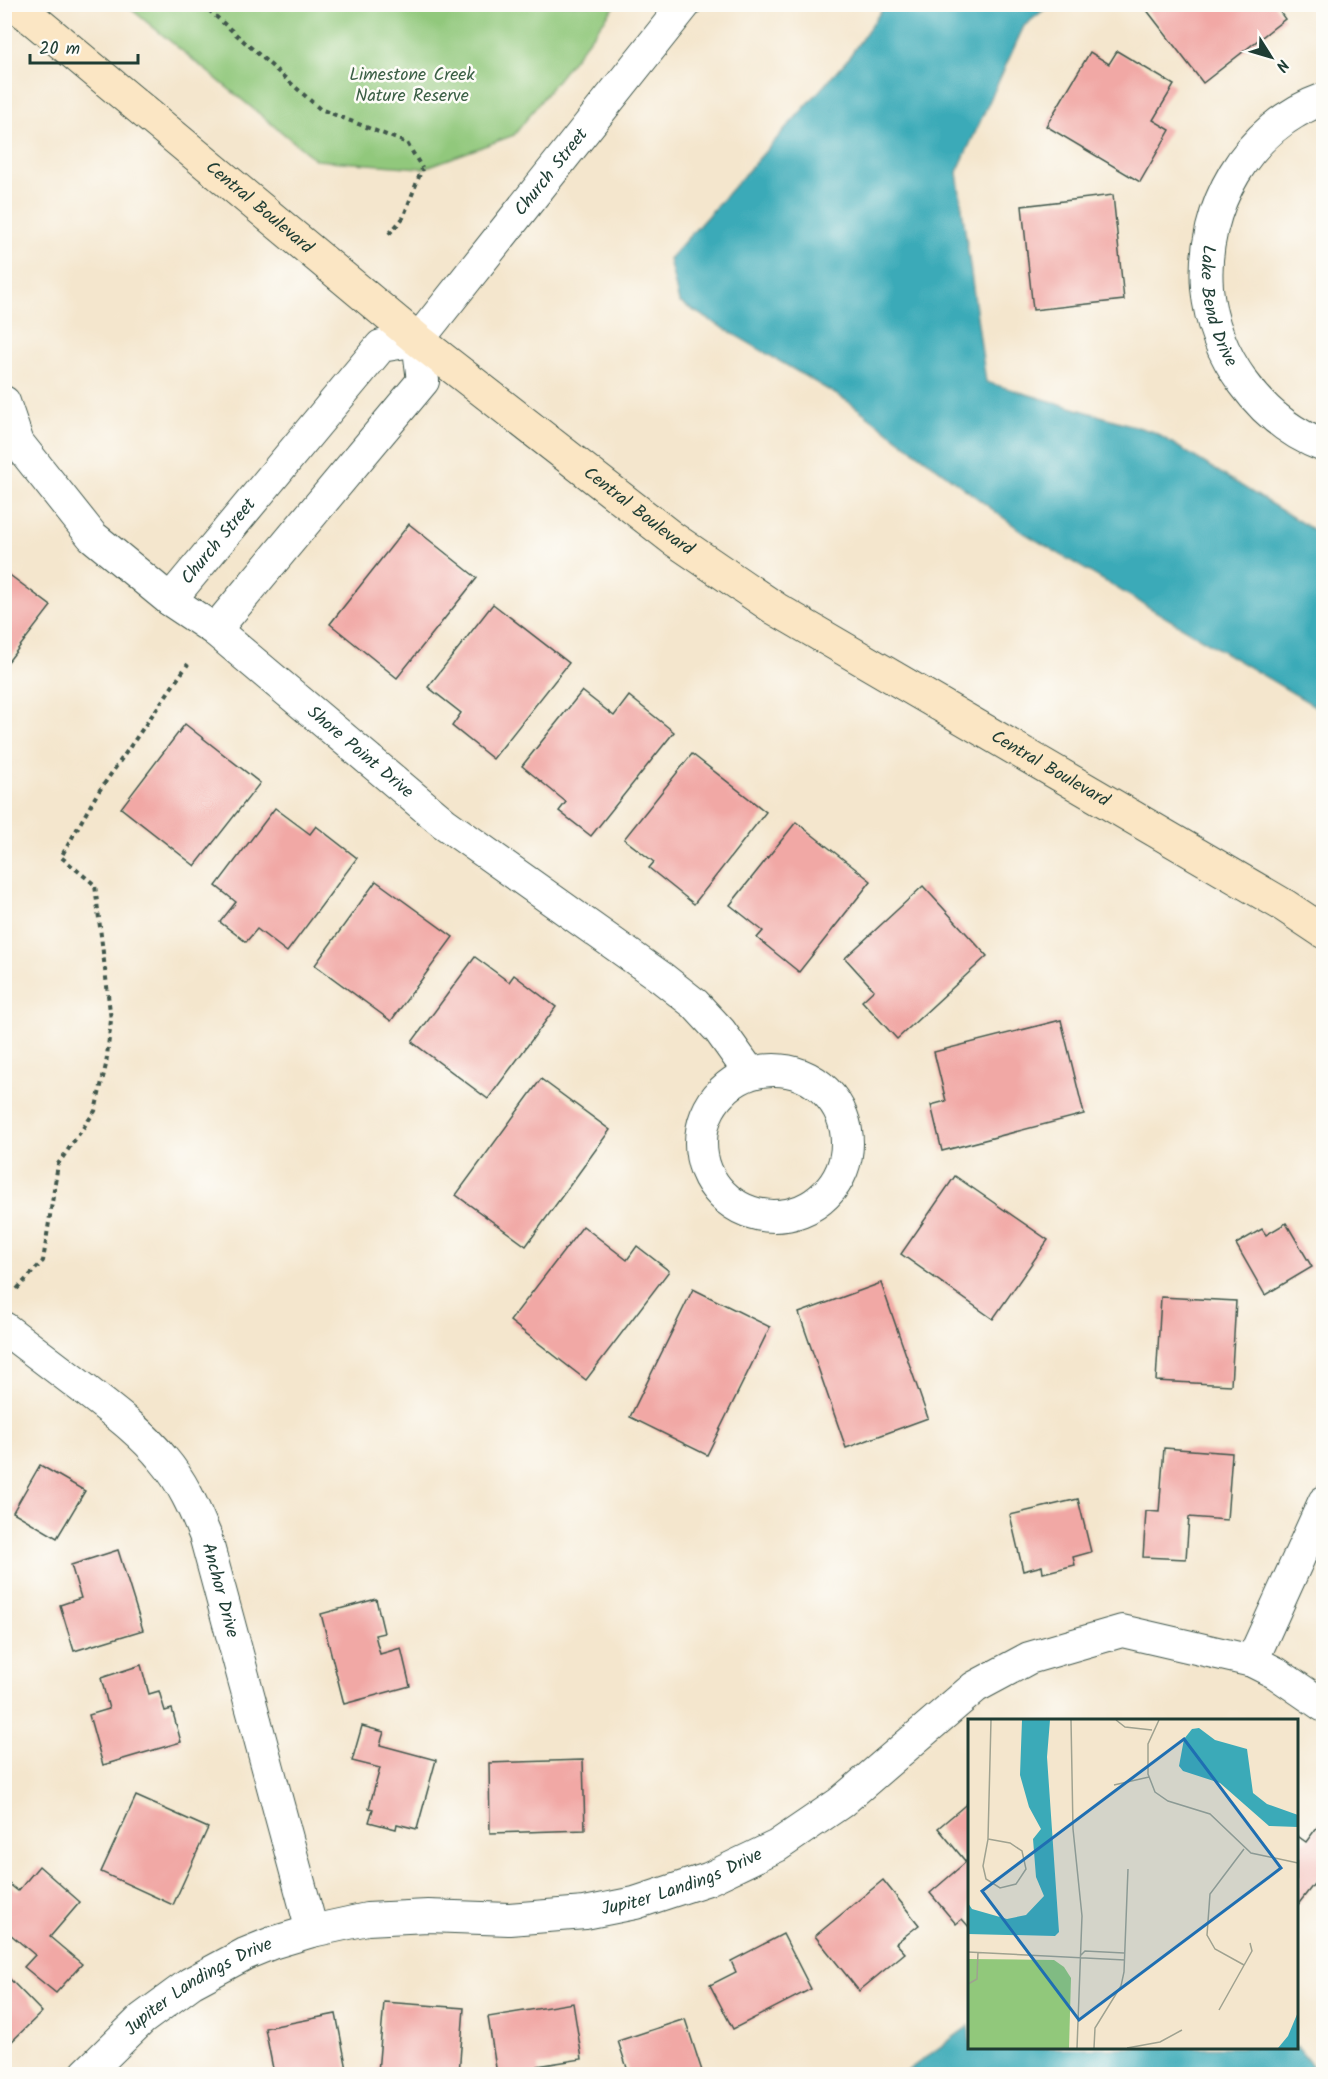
<svg xmlns="http://www.w3.org/2000/svg" width="1328" height="2079" viewBox="0 0 1328 2079" font-family="Kalam,sans-serif">
  <style>
    .green { fill: #91c87b; stroke: #588258; stroke-width: 1.5 }
    .water { fill: #3baab8; stroke: #2d7476; stroke-width: 1.5 }
    .building { fill: #f1a8a5 }
    .lines { fill: none; stroke-linecap: round; stroke-linejoin: round }
    .street-casing { stroke: #3f564b; stroke-width: 34 }
    .secondary-casing { stroke: #3f564b; stroke-width: 35 }
    .path { stroke: #3f564b; stroke-width: 4; stroke-dasharray: 4.5 4.5; stroke-linecap: butt }
    .street { stroke: #fff; stroke-width: 32 }
    .secondary { stroke: #fbe6c4; stroke-width: 33 }
    .labels { text-anchor: middle; dominant-baseline: central; stroke-width: 5; stroke-linejoin: round; paint-order: stroke }
    .park-label { font-size: 18px; fill: #3c6046; stroke: #fdfcf7 }
    .street-label { font-size: 18px; fill: #1f3d34; stroke: #fdfcf7 }
    .inset-road { fill: none; stroke: #9fa290; stroke-width: 1.5 }
    .view { fill: #1f6fb2; fill-opacity: 0.15; stroke: #1f6fb2; stroke-width: 3 }
    .inset-edge { fill: none; stroke: #1f3d34; stroke-width: 3 }
  </style>
  <rect width="100%" height="100%" fill="#fdfcf7"/>
  <filter id="ink" filterUnits="userSpaceOnUse"><feTurbulence type="fractalNoise" baseFrequency=".0167" numOctaves="2"/><feDisplacementMap in="SourceGraphic" scale="12" xChannelSelector="R" yChannelSelector="G"/><feConvolveMatrix kernelMatrix="1 2 1 2 8 2 1 2 1" color-interpolation-filters="sRGB"/></filter>
  <filter id="wash" filterUnits="userSpaceOnUse"><feTurbulence type="fractalNoise" baseFrequency=".008" numOctaves="4" result="noise"/><feDisplacementMap in="SourceGraphic" scale="24" xChannelSelector="R" yChannelSelector="G"/><feGaussianBlur stdDeviation="1.35" result="paint"/><feColorMatrix in="noise" values="0 0 0 0 0 0 0 0 0 0 0 0 0 0 0 0 0 1.4 0 .05"/><feComposite in="paint" operator="in"/></filter>
  <g filter="url(#wash)">
    <rect width="100%" height="100%" fill="#f4e6cd"/>
    <polygon class="green" points="126,5 616,5 514,135 422,169 421,168 316,160"/>
    <g class="water">
      <polygon points="886,4 1050,5 1024,26 957,172 986,382 1154,432 1323,536 1323,711 1024,533 849,402 679,302 669,259 847,60"/>
      <polygon points="969,2026 970,2048 1297,2047 1319,2074 903,2074"/>
    </g>
    <g id="blocks">
      <g class="building">
        <polygon points="1152,4 1274,4 1285,19 1203,83 1146,9"/>
        <polygon points="1117,51 1174,85 1153,120 1170,130 1140,182 1046,126 1090,52 1109,64"/>
        <polygon points="1113,195 1124,300 1033,310 1022,206"/>
        <polygon points="409,524 477,578 397,678 330,624"/>
        <polygon points="7,573 51,606 4,667 4,576"/>
        <polygon points="493,604 569,663 493,759 452,726 461,713 428,687"/>
        <polygon points="582,691 614,716 629,696 674,732 591,836 559,811 566,802 522,766"/>
        <polygon points="185,724 260,783 195,866 121,808"/>
        <polygon points="692,754 766,812 694,904 649,868 654,862 624,839"/>
        <polygon points="275,808 310,834 316,826 357,858 287,952 257,929 246,942 220,922 236,902 216,886"/>
        <polygon points="796,822 871,881 799,972 757,938 763,931 730,905"/>
        <polygon points="376,881 453,937 391,1021 315,965"/>
        <polygon points="923,886 987,956 897,1039 862,1001 874,990 845,958"/>
        <polygon points="475,957 509,982 514,975 556,1007 488,1099 412,1042"/>
        <polygon points="1061,1020 1084,1114 942,1151 931,1105 946,1101 934,1052"/>
        <polygon points="541,1079 610,1130 526,1246 456,1195"/>
        <polygon points="955,1176 1048,1240 993,1319 901,1254"/>
        <polygon points="1286,1223 1312,1267 1265,1295 1236,1244 1262,1229 1266,1235"/>
        <polygon points="583,1226 627,1260 637,1246 669,1271 586,1380 510,1321"/>
        <polygon points="881,1283 928,1418 846,1448 799,1313"/>
        <polygon points="693,1289 770,1327 707,1455 630,1417"/>
        <polygon points="1161,1297 1236,1301 1231,1385 1156,1381"/>
        <polygon points="1164,1448 1232,1453 1227,1520 1189,1517 1186,1559 1143,1557 1146,1511 1159,1512"/>
        <polygon points="40,1465 85,1491 57,1538 13,1512"/>
        <polygon points="1078,1499 1091,1552 1073,1557 1075,1565 1043,1573 1042,1566 1023,1571 1010,1515"/>
        <polygon points="118,1550 143,1630 74,1651 60,1605 81,1598 71,1565"/>
        <polygon points="376,1599 384,1633 375,1635 380,1654 401,1648 410,1686 344,1704 321,1614"/>
        <polygon points="141,1665 149,1694 159,1691 165,1711 172,1709 181,1742 103,1765 89,1715 109,1709 101,1678"/>
        <polygon points="362,1726 384,1732 380,1745 436,1760 417,1829 397,1824 396,1829 369,1822 373,1809 369,1808 380,1768 352,1761"/>
        <polygon points="583,1760 585,1830 490,1833 489,1763"/>
        <polygon points="136,1796 208,1828 173,1905 101,1872"/>
        <polygon points="970,1801 970,1928 962,1919 956,1924 930,1893 966,1862 938,1828"/>
        <polygon points="1324,1818 1324,1871 1296,1907 1296,1835 1306,1842"/>
        <polygon points="39,1866 80,1902 50,1937 82,1964 56,1993 24,1967 35,1955 4,1929 4,1880 18,1891"/>
        <polygon points="883,1880 919,1925 896,1943 905,1953 859,1991 815,1936"/>
        <polygon points="783,1934 811,1989 733,2029 710,1985 736,1972 731,1961"/>
        <polygon points="7,1976 42,2012 4,2049 4,1978"/>
        <polygon points="384,2002 464,2008 459,2074 410,2074 378,2072"/>
        <polygon points="573,2003 582,2059 538,2066 539,2074 497,2074 488,2017"/>
        <polygon points="336,2014 348,2074 274,2074 265,2028"/>
        <polygon points="685,2019 703,2074 629,2074 618,2041"/>
      </g>
    </g>
  </g>
  <g filter="url(#ink)">
    <use href="#blocks" fill-opacity="0" stroke="#3f564b" stroke-width="1.5"/>
    <g class="lines">
      <defs>
        <g id="street">
          <path id="s1" d="M1324,99C1247,126 1201,208 1207,288C1213,355 1260,422 1324,446"/>
          <path id="s2" d="M4,402L18,443L92,536L170,600L215,630L444,823L662,978L695,1004L720,1031L750,1073"/>
          <path id="s3" d="M170,600L381,346L418,340L685,4"/>
          <polyline points="215,630 423,381 418,340"/>
          <circle cx="774" cy="1143" r="73"/>
          <path id="s4" d="M4,1328C32,1349 60,1371 88,1392C115,1413 142,1433 163,1459C182,1481 194,1508 205,1535L312,1931"/>
          <polyline points="1252,1661 1324,1502"/>
          <path id="s5" d="M86,2074L142,2019L191,1983L245,1954L272,1943L312,1931L367,1919L428,1916L509,1919L585,1913L635,1903L708,1879L777,1846L840,1803L975,1687L1029,1658L1122,1631L1252,1661L1276,1673L1324,1706"/>
        </g>
        <g id="secondary">
          <path id="s6" d="M15,4L418,340L672,538L776,609L1285,906L1324,932"/>
        </g>
      </defs>
      <use href="#street" class="street-casing"/>
      <use href="#secondary" class="secondary-casing"/>
      <g class="path">
        <polyline points="202,4 320,109 407,143 422,168"/>
        <polyline points="389,234 403,218 422,169"/>
        <polyline points="17,1289 43,1261 58,1164 95,1111 106,1065 111,1020 95,885 61,857 97,794 188,664"/>
      </g>
      <use href="#street" class="street"/>
      <use href="#secondary" class="secondary"/>
    </g>
  </g>
  <g class="labels">
    <g class="park-label">
      <text x="412" y="75">Limestone Creek<tspan x="412" dy="21">Nature Reserve</tspan></text>
    </g>
    <g class="street-label">
      <text stroke="none"><textPath href="#s3" startOffset="582">Church Street</textPath></text>
      <text stroke="none"><textPath href="#s6" startOffset="318">Central Boulevard</textPath></text>
      <text stroke="none"><textPath href="#s1" startOffset="258">Lake Bend Drive</textPath></text>
      <text stroke="none"><textPath href="#s6" startOffset="804">Central Boulevard</textPath></text>
      <text stroke="none"><textPath href="#s3" startOffset="76">Church Street</textPath></text>
      <text stroke="none"><textPath href="#s2" startOffset="507">Shore Point Drive</textPath></text>
      <text stroke="none"><textPath href="#s6" startOffset="1290">Central Boulevard</textPath></text>
      <text stroke="none"><textPath href="#s4" startOffset="351">Anchor Drive</textPath></text>
      <text stroke="none"><textPath href="#s5" startOffset="648">Jupiter Landings Drive</textPath></text>
      <text stroke="none"><textPath href="#s5" startOffset="144">Jupiter Landings Drive</textPath></text>
    </g>
  </g>
  <g transform="translate(968 1719)">
    <rect width="330" height="330" fill="#f4e6cd"/>
    <path d="M0,240L86,241L96,248L103,259L101,329H0Z" fill="#91c87b"/>
    <path d="M54,1H82L79,38L91,213L87,217L0,215V184L4,190L39,200L58,196L76,177L68,158L65,120L73,110L61,88L52,56ZM231,9L247,21L279,30L285,74L299,85L330,96V108L301,107L252,64L215,52L211,47L216,20L224,10ZM330,293V329H310L320,317Z" fill="#3baab8"/>
    <path class="inset-road" d="M103,1L105,110L114,197L109,329M148,1L157,8L184,11M191,1L180,25V55L187,73L200,82L242,95L283,134L330,144M146,66L181,58M20,120L42,124L54,132L58,150L48,165L32,169L18,160L15,147ZM20,120L23,1M276,130L242,175L239,216L247,230L276,246M0,233L157,241M113,236L117,232L156,234M0,265L9,260L10,233M251,291L284,232L282,224M126,329L127,309L153,267L156,253L160,150M159,329L192,323L214,311"/>
    <path class="view" d="M216,20L313,149L111,301L14,172Z"/>
    <rect width="330" height="330" class="inset-edge"/>
  </g>
  <rect width="1328" height="2079" fill="none" stroke="#fdfcf7" stroke-width="24"/>
  <g transform="translate(1271 57) rotate(127)" stroke="#fdfcf7" stroke-width="4.5" paint-order="stroke">
  <path d="M0-4.5L10 22L0 15L-10 22Z" fill="#1f3d34"/>
  <text y="-9" font-size="16" font-weight="bold" text-anchor="middle" fill="#1f3d34">N</text>
  </g>
  <path d="M30 54v9h108v-9" fill="none" stroke="#1f3d34" stroke-width="3"/>
  <text x="39" y="54" font-size="18" fill="#1f3d34" stroke="#fdfcf7" stroke-width="4.5" paint-order="stroke">20 m</text>
</svg>
